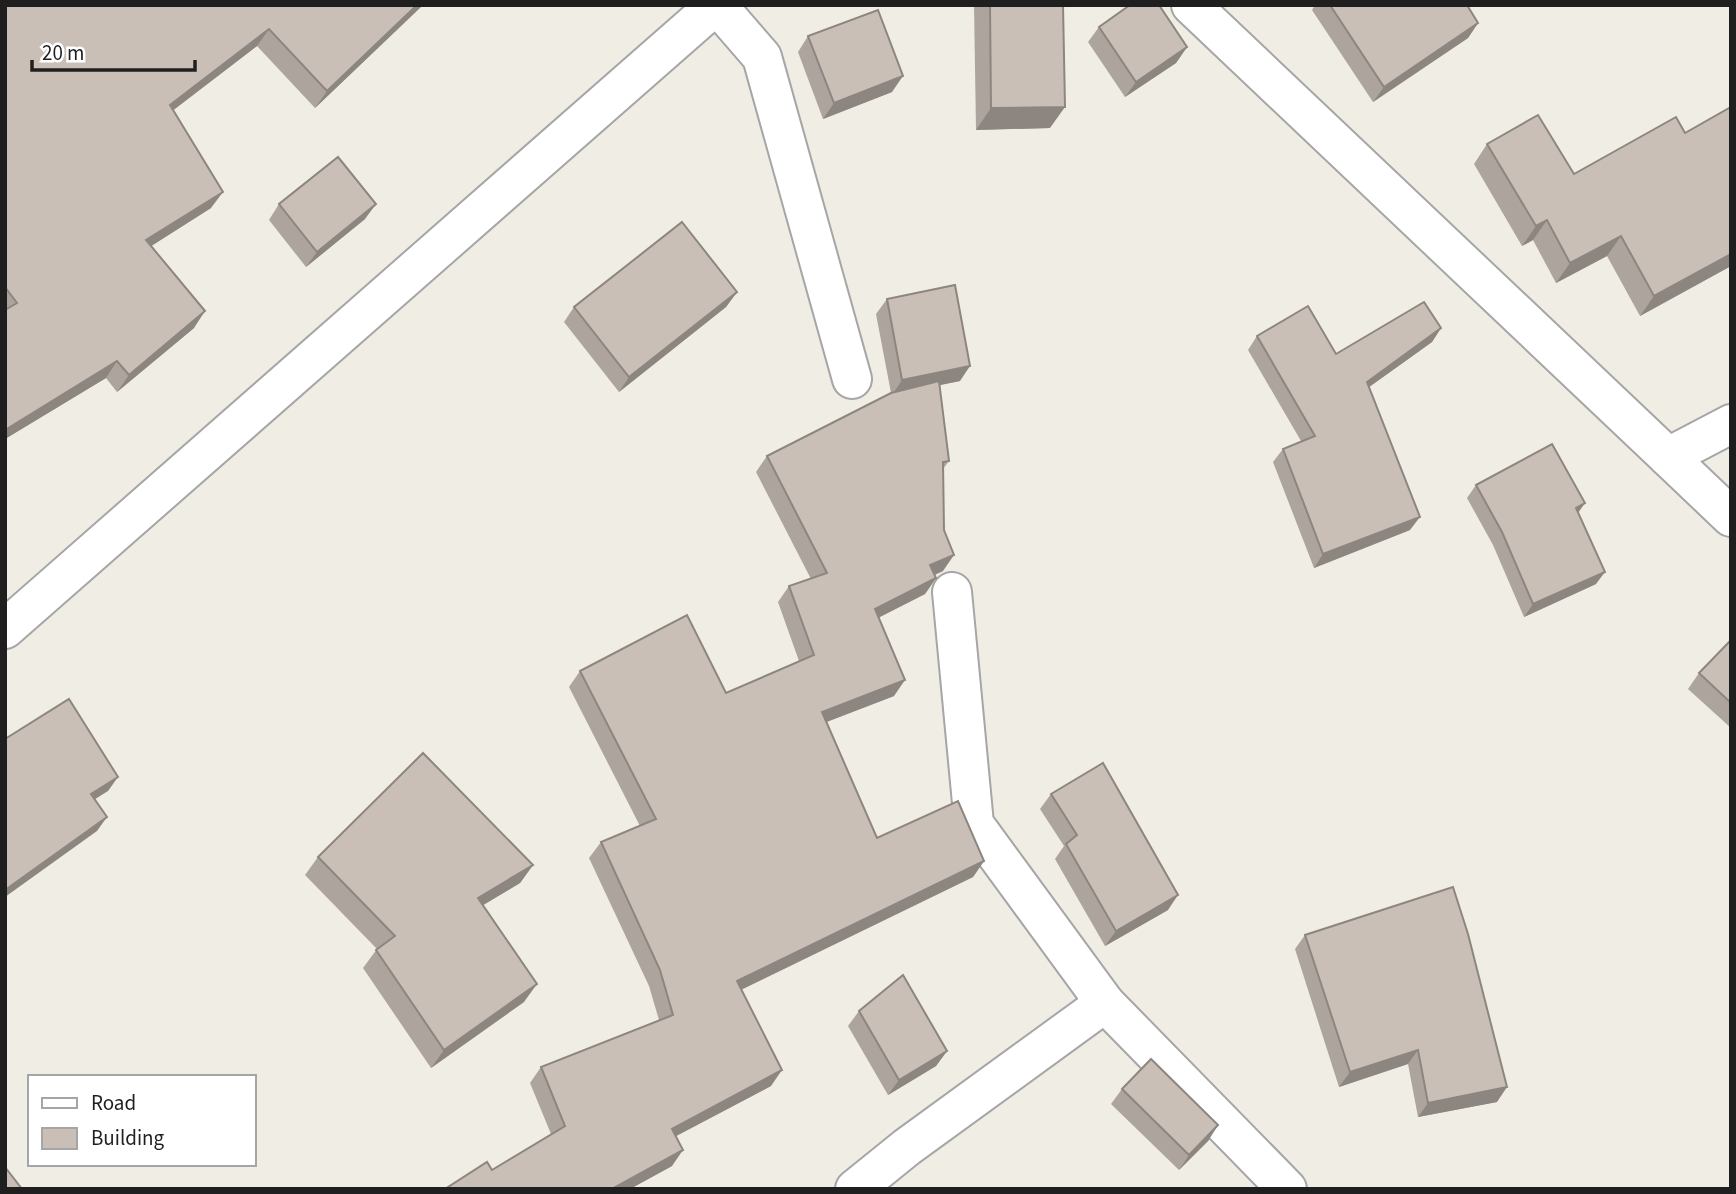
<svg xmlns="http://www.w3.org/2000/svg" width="1736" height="1194" viewBox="0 0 1736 1194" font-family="'Source Sans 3',sans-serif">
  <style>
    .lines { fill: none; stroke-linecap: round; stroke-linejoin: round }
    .minor-casing { stroke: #a6a6a6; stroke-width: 42 }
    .minor { stroke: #fff; stroke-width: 38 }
    .wall { fill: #ada49d }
    .shaded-wall { fill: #8d8680 }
    .building { fill: #c9bfb7; stroke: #8d8680; stroke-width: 2 }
  </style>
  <rect width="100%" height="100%" fill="#f0ede4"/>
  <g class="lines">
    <defs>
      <g id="minor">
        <polyline points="717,5 762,57 852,379"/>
        <polyline points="1191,5 1668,457 1731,424"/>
        <polyline points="1668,457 1731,517"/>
        <polyline points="952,592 974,824 1105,1003 1287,1189"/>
        <polyline points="5,629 716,5"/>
        <polyline points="855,1189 907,1147 1105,1003"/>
      </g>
    </defs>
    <use href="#minor" class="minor-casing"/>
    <use href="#minor" class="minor"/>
  </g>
  <g class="wall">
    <polygon points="5,5 423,5 315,108 257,46 173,110 211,208 151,246 194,328 117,392 106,378 5,439"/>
    <polygon points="974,5 1063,5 1050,128 976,130"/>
    <polygon points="1315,5 1467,5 1478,23 1468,38 1373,102 1312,10"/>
    <polygon points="1099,27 1187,47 1176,63 1125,97 1088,42"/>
    <polygon points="808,36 892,92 823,119 798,52"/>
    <polygon points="1731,107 1731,266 1640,316 1607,256 1556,283 1533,240 1522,246 1474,164 1487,144 1574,174 1685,133"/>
    <polygon points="279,204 365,219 306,267 269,220"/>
    <polygon points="737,292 726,307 619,392 564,322 574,307"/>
    <polygon points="887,299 960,381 939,385 949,461 943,469 943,571 935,575 936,578 925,594 878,618 894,696 826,722 877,838 984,861 973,877 741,990 771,1086 676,1136 672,1166 630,1189 445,1189 492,1170 551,1134 530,1083 541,1067 659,1020 649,986 589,858 601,842 640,826 569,687 580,671 726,693 799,661 778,602 789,586 811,579 756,472 767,456 891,393 876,314"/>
    <polygon points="1441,328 1432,342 1369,387 1410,530 1314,568 1273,462 1283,449 1301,441 1248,350 1257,336 1336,354"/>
    <polygon points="1476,485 1578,512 1596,584 1524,617 1493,545 1467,498"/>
    <polygon points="1731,640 1731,728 1688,689 1699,673"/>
    <polygon points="1051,794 1168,910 1105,946 1055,859 1064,846 1040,809"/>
    <polygon points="318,857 533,865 520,883 483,905 524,1002 431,1068 363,968 377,949 305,875"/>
    <polygon points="1305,935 1497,1102 1418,1117 1408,1064 1339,1087 1295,949"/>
    <polygon points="859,1011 947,1051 936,1066 888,1095 848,1026"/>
    <polygon points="1122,1089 1218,1125 1208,1141 1179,1170 1111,1104"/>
  </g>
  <g class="shaded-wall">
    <polygon points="417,5 423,5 315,108 327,91"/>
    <polygon points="1478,23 1468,38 1373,102 1384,87"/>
    <polygon points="269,29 257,46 158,122 170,105"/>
    <polygon points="1187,47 1176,63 1125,97 1136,82"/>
    <polygon points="903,76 892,92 823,119 834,103"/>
    <polygon points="1065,107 1050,128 976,130 991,108"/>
    <polygon points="223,192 211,208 134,257 146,240"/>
    <polygon points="376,204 365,219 306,267 317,252"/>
    <polygon points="1547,220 1533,240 1522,246 1536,226"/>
    <polygon points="1621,236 1607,256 1556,283 1570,263"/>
    <polygon points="1731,254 1731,266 1640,316 1654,296"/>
    <polygon points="737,292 726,307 619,392 629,377"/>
    <polygon points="205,311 194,328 117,392 129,375"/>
    <polygon points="1441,328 1432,342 1358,395 1367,382"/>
    <polygon points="117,361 106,378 5,439 5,430"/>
    <polygon points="970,366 960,381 892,395 902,380"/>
    <polygon points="1585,503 1576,516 1576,508"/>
    <polygon points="1420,517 1410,530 1314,568 1323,554"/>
    <polygon points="954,555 943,571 919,581 930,565"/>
    <polygon points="1605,572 1596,584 1524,617 1533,604"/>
    <polygon points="936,578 925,594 864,625 875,609"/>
    <polygon points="905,680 894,696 811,728 822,712"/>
    <polygon points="118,777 108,791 81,808 91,794"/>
    <polygon points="107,817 97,831 5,897 5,890"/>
    <polygon points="984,861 973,877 726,997 737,981"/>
    <polygon points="533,865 520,883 465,916 478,898"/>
    <polygon points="1178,895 1168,910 1105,946 1116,931"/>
    <polygon points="537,984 524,1002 431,1068 444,1050"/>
    <polygon points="1418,1050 1408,1064 1339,1087 1350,1072"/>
    <polygon points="947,1051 936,1066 888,1095 899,1080"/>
    <polygon points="782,1070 771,1086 661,1144 672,1129"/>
    <polygon points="1507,1087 1497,1102 1418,1117 1428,1103"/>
    <polygon points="1218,1125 1208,1141 1179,1170 1189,1155"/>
    <polygon points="683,1150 672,1166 630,1189 612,1189"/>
  </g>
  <g class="building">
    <polygon points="5,5 417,5 327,91 269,29 170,105 223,192 146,240 205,311 129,375 117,361 5,430 5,310 17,303 5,287"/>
    <polygon points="990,5 1063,5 1065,107 991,108"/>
    <polygon points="1130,5 1159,5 1187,47 1136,82 1099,27"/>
    <polygon points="1330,5 1467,5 1478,23 1384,87"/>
    <polygon points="878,10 903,76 834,103 808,36"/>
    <polygon points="1731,107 1731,254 1654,296 1621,236 1570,263 1547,220 1536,226 1487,144 1538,115 1574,174 1676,117 1685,133"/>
    <polygon points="338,157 376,204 317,252 279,204"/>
    <polygon points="682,222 737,292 629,377 574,307"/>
    <polygon points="955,285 970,366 902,380 887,299"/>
    <polygon points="1424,302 1441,328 1367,382 1420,517 1323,554 1283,449 1315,436 1257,336 1308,306 1336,354"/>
    <polygon points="939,381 949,461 943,462 944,530 954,555 930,565 936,578 875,609 905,680 822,712 877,838 958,801 984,861 737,981 782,1070 672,1129 683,1150 612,1189 445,1189 487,1162 492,1170 565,1126 541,1067 673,1015 660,970 601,842 656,819 580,671 687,615 726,693 814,655 789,586 827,573 767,456 891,393"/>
    <polygon points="1552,444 1585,503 1576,508 1605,572 1533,604 1502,532 1476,485"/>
    <polygon points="1731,640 1731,703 1699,673"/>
    <polygon points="69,699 118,777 91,794 107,817 5,890 5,739"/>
    <polygon points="423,753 533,865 478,898 537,984 444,1050 376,950 395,936 318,857"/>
    <polygon points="1103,763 1178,895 1116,931 1066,844 1077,835 1051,794"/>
    <polygon points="1453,887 1468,934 1507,1087 1428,1103 1418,1050 1350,1072 1305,935"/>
    <polygon points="903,975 947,1051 899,1080 859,1011"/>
    <polygon points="1151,1059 1218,1125 1189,1155 1122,1089"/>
    <polygon points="5,1167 22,1189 5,1189"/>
  </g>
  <rect width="1736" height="1194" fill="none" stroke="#1f1f1f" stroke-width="14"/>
  <rect x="28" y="1075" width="228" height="91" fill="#ffffff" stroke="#a5a5a5" stroke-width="2"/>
  <rect x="42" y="1098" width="35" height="10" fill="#ffffff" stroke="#a5a5a5" stroke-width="2"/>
  <text x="91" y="1110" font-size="21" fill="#1f1f1f">Road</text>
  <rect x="42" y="1128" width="35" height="21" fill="#c9bfb7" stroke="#a5a5a5" stroke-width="2"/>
  <text x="91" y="1145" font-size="21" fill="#1f1f1f">Building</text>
  <path d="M32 60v10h163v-10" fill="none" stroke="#1f1f1f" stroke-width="3.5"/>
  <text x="42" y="60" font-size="21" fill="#1f1f1f" stroke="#ffffff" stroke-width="5" paint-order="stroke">20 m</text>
</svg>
